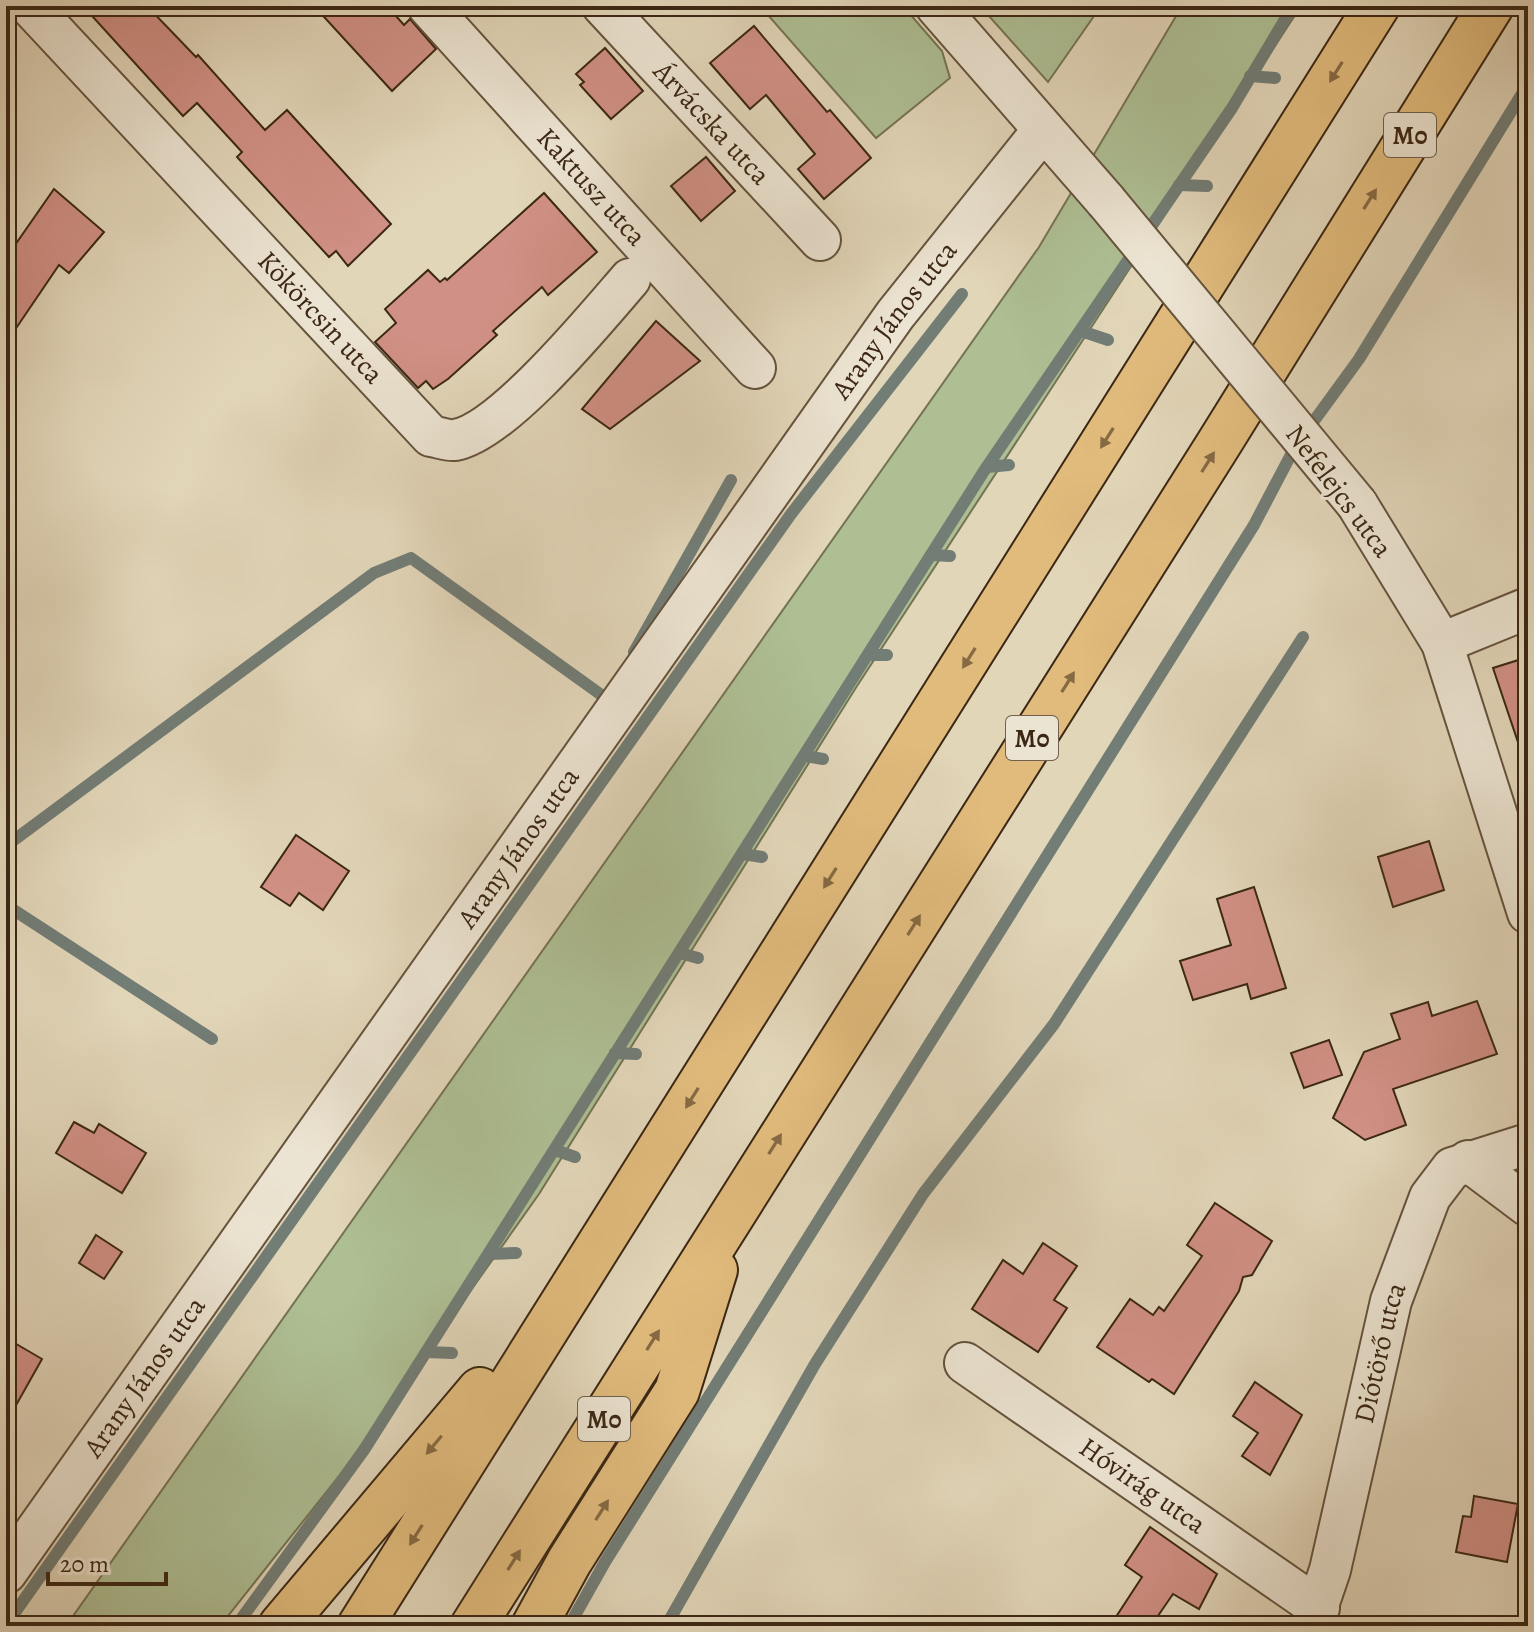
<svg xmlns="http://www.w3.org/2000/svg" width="1534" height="1632" viewBox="0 0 1534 1632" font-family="Alegreya,serif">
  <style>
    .green { fill: #aebf94; stroke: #747354; stroke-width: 2 }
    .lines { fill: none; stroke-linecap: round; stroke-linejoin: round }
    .stream { stroke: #727d76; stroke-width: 12 }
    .building { fill: #d19085; stroke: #3b2714; stroke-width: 2 }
    .minor-casing { stroke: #65533d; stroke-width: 44 }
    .trunk-casing { stroke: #3b2714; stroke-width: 48 }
    .minor { stroke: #ece4d2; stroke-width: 40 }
    .trunk { stroke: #e1bb7c; stroke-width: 44 }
    .minor-bridge-casing { stroke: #65533d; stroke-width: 44; stroke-linecap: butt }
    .minor-bridge { stroke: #ece4d2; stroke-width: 40 }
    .oneway { fill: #866a43 }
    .labels { text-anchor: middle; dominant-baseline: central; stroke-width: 6; stroke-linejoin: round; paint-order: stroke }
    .shield { fill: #ece4d2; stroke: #70604d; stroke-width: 2 }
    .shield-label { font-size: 26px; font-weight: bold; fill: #3b2714 }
    .street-label { font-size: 28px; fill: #3b2714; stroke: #ece4d2 }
  </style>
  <rect width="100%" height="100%" fill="#e2d6b9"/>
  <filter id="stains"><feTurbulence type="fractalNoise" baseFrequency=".0025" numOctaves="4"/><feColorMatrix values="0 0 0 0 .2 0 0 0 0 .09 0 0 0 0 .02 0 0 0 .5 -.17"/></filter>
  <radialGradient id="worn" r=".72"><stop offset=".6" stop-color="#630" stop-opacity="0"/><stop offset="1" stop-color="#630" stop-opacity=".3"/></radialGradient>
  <g class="green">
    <polygon points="760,6 903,6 942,51 950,78 876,138"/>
    <polygon points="980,6 1101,6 1048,82"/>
    <polygon points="1182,6 1301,6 857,686 539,1194 343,1471 220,1626 66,1626 1039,247"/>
  </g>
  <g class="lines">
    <g class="stream">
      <polyline points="1250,76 1275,78"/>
      <polyline points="1179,185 1207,186"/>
      <polyline points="1081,331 1108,340"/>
      <polyline points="987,467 1009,465"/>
      <polyline points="931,555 950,556"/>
      <polyline points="634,652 731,480"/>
      <polyline points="868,655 887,655"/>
      <polyline points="805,756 823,759"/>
      <polyline points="6,846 374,573 411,558 607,699 611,692"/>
      <polyline points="743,854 762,857"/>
      <polyline points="6,905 212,1039"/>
      <polyline points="680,953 698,958"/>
      <polyline points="615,1053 636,1054"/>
      <polyline points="555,1150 575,1157"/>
      <polyline points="489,1254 516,1253"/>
      <polyline points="426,1352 452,1353"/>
      <polyline points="670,1619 815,1364 923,1194 1054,1024 1303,637"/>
      <polyline points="6,1625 791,514 962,294"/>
      <polyline points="236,1626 364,1450 984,471 1232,108 1293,6"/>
      <polyline points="569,1626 605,1562 1254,525 1295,447 1359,359 1528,84"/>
    </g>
  </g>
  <g class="building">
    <polygon points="83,6 147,6 196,57 198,55 265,130 287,110 391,224 348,266 336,251 329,257 237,157 242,152 197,103 183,116"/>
    <polygon points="314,6 387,6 404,25 410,19 436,49 392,91"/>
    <polygon points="754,26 827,112 830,110 871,158 824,199 798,169 815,154 766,95 750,109 710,63"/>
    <polygon points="605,48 643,91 611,119 580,85 584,82 576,74"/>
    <polygon points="706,157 735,191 701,221 671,186"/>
    <polygon points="54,189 104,232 69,273 59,265 6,343 6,258"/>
    <polygon points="544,193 597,252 548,295 542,287 493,331 497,335 448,379 433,389 426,381 418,388 375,342 396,323 385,309 428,270 440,282 445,278 447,280"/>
    <polygon points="656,321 700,361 610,429 582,409"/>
    <polygon points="1528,657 1528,753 1522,754 1493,668"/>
    <polygon points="296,835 349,871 323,910 299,893 290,906 261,887"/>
    <polygon points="1429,841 1444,890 1393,907 1378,857"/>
    <polygon points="1254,887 1286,988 1251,999 1247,984 1193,1000 1180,961 1231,945 1217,899"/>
    <polygon points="1477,1001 1497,1054 1393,1089 1406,1125 1365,1140 1333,1118 1364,1052 1400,1039 1391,1014 1428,1002 1432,1016"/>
    <polygon points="1329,1040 1342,1075 1304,1088 1291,1053"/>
    <polygon points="74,1122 94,1133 99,1124 146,1153 122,1193 56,1153"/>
    <polygon points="1215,1203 1272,1241 1252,1275 1243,1277 1239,1291 1174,1394 1152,1379 1149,1382 1097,1347 1130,1299 1153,1315 1159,1307 1164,1311 1202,1256 1187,1245"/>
    <polygon points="96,1235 122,1252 104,1279 79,1263"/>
    <polygon points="1043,1243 1077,1266 1054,1300 1067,1308 1038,1352 972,1309 1003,1260 1023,1274"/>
    <polygon points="6,1338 42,1359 6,1423"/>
    <polygon points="1255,1382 1302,1415 1270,1475 1242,1456 1258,1433 1233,1416"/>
    <polygon points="1474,1496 1518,1504 1507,1562 1456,1552 1463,1516 1471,1517"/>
    <polygon points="1150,1527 1217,1574 1199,1609 1173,1594 1151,1626 1110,1626 1142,1577 1125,1565"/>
  </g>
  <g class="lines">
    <defs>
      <g id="minor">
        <path id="s1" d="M30,6L431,436C438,437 448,441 455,440C503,432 597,317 630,279"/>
        <path id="s2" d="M428,6L755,368"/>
        <path id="s3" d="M603,6L820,240"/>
        <polyline points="936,6 1106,201"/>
        <polyline points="1357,504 1442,643 1528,913"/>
        <polyline points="1442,643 1528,608"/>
        <polyline points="1468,1161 1528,1206"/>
        <path id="s4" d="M965,1363L1319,1608"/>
        <path id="s5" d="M6,1573L895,315L1043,130"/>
        <path id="s6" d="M1311,1626L1330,1570L1391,1301L1430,1197L1452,1168L1528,1144"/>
      </g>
      <g id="trunk">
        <polyline points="281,1626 480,1390"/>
        <polyline points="360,1626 1377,6"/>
        <polyline points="473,1626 1218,445 1491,6"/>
        <polyline points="534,1626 569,1562 677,1391 715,1270"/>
      </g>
    </defs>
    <use href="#minor" class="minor-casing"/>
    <use href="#trunk" class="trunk-casing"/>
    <use href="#minor" class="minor"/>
    <use href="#trunk" class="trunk"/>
    <defs>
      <polyline id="minor-bridge" points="1106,201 1357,504"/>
    </defs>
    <use href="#minor-bridge" class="minor-bridge-casing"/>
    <use href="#minor-bridge" class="minor-bridge"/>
  </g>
  <defs><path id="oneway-solid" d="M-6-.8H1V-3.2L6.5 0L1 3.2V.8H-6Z" transform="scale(2)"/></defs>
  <g class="oneway">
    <use href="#oneway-solid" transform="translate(1336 72) rotate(122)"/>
    <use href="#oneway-solid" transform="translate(1370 199) rotate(-58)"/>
    <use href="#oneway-solid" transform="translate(1107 438) rotate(122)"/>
    <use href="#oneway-solid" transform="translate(1208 462) rotate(-58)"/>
    <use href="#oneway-solid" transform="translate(969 658) rotate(122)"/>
    <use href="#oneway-solid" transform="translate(1068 682) rotate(-58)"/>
    <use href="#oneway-solid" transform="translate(830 878) rotate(122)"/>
    <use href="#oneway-solid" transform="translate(914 925) rotate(-58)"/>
    <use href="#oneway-solid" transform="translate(692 1098) rotate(122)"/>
    <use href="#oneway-solid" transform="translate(775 1144) rotate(-58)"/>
    <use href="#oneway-solid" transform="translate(653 1340) rotate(-58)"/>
    <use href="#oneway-solid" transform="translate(434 1445) rotate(130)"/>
    <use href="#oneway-solid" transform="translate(602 1510) rotate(-58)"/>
    <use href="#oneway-solid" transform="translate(416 1535) rotate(122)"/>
    <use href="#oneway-solid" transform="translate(514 1560) rotate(-58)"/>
  </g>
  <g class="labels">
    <g class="shield">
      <rect x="1384" y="113" width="52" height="44" rx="6"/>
      <rect x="1006" y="716" width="52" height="44" rx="6"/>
      <rect x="578" y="1397" width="52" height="44" rx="6"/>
    </g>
    <g class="shield-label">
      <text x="1410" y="135">M0</text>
      <text x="1032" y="738">M0</text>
      <text x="604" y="1419">M0</text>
    </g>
    <g class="street-label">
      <text stroke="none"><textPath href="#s3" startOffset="160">Árvácska utca</textPath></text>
      <text stroke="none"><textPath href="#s2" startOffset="244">Kaktusz utca</textPath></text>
      <text stroke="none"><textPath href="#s1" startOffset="426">Kökörcsin utca</textPath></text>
      <text stroke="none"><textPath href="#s5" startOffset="1536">Arany János utca</textPath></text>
      <text transform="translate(1339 491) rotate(53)">Nefelejcs utca</text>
      <text stroke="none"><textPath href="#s5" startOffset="888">Arany János utca</textPath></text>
      <text stroke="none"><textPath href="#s6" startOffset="282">Diótörő utca</textPath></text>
      <text stroke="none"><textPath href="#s5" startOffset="240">Arany János utca</textPath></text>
      <text stroke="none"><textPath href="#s4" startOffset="216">Hóvirág utca</textPath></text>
    </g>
  </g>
  <rect width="1534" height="1632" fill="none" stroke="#e2d6b9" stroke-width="32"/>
  <rect x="8" y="8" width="1518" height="1616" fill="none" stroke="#3b2714" stroke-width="4"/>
  <rect x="16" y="16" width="1502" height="1600" fill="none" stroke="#3b2714" stroke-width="2"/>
  <path d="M48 1572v12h118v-12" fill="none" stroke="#3b2714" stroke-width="4"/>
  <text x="60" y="1572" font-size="24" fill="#3b2714" stroke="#ece4d2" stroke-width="6" paint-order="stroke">20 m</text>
  <rect width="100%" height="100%" filter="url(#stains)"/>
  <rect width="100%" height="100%" fill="url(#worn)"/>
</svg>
